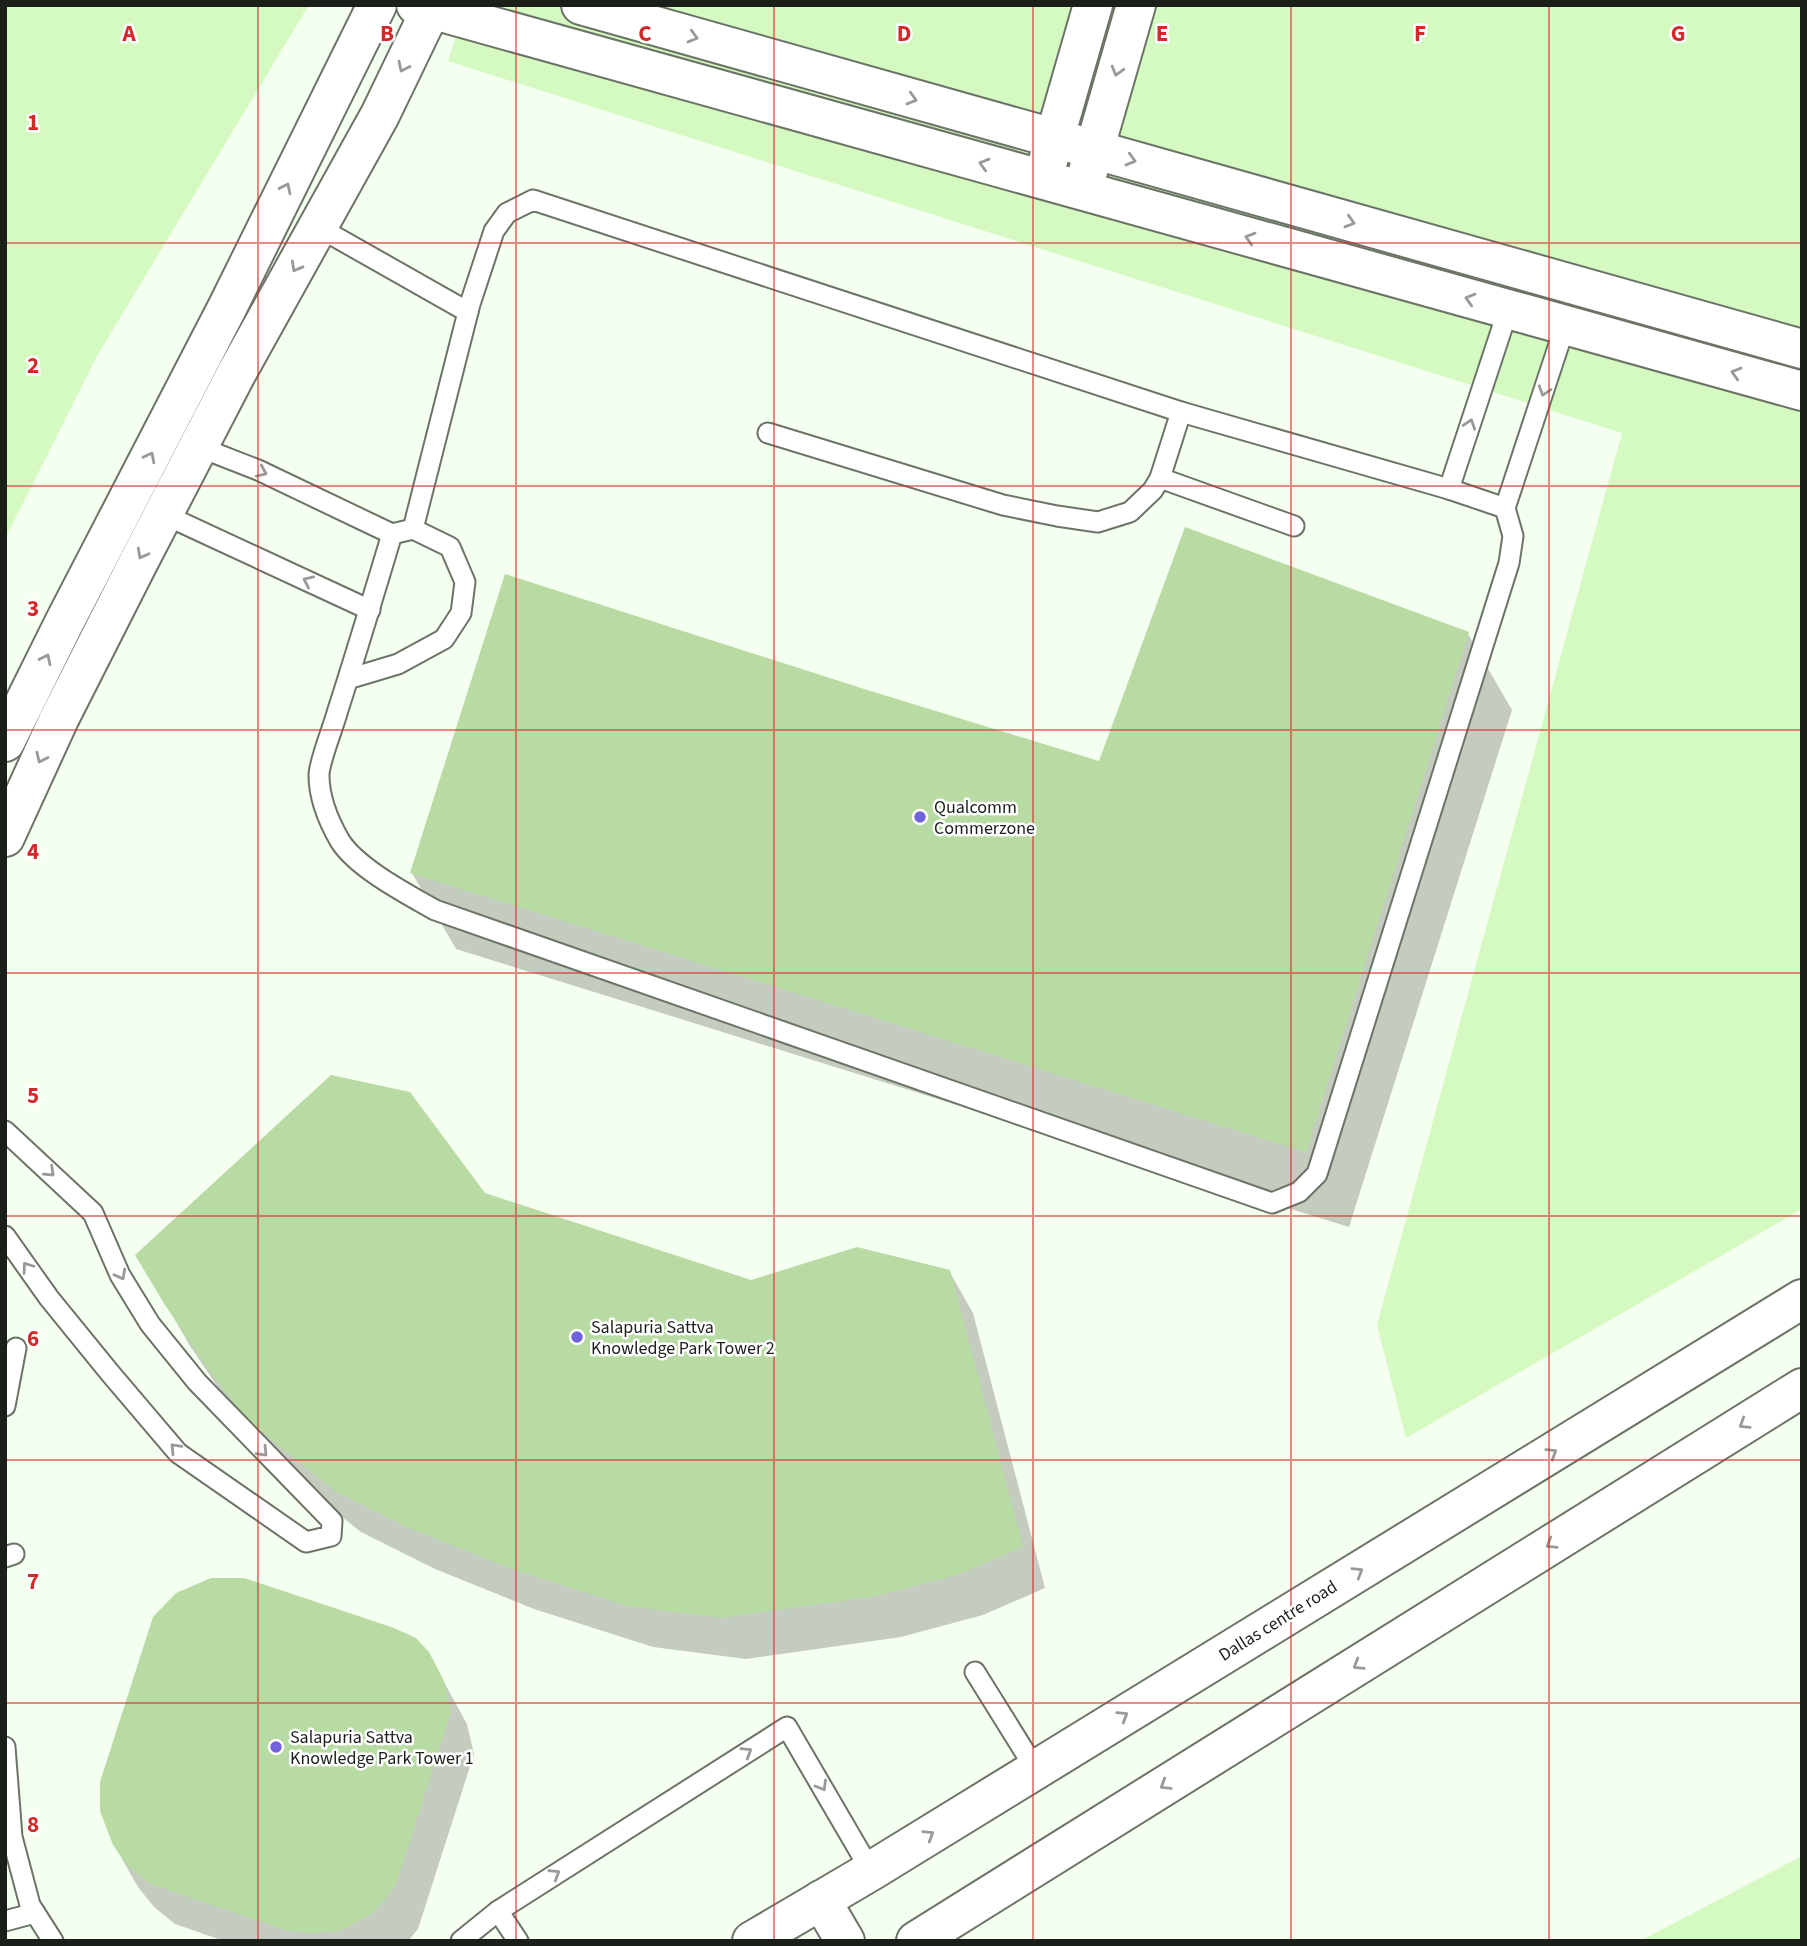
<svg xmlns="http://www.w3.org/2000/svg" width="1807" height="1946" viewBox="0 0 1807 1946" font-family="'Source Sans 3',sans-serif">
  <style>
    .green { fill: #d5fac1 }
    .shadow { fill: #0003 }
    .building { fill: #b7dba2 }
    .lines { fill: none; stroke-linecap: round; stroke-linejoin: round }
    .lane-casing { stroke: #6c7467; stroke-width: 23 }
    .street-casing { stroke: #6c7467; stroke-width: 42 }
    .secondary-casing { stroke: #6c7467; stroke-width: 42 }
    .lane { stroke: #fff; stroke-width: 19 }
    .street { stroke: #fff; stroke-width: 38 }
    .secondary { stroke: #fff; stroke-width: 38 }
    .oneway { stroke: #989a98 }
    .grid { fill: none; stroke: #d62828; stroke-width: 2; stroke-opacity: 0.55 }
    .poi-dot { fill: #7163dd; stroke: #fff; stroke-width: 2.5 }
    .labels { text-anchor: middle; dominant-baseline: central; stroke-width: 5; stroke-linejoin: round; paint-order: stroke }
    .poi-label { font-size: 18px; fill: #1b1f19; stroke: #fff; text-anchor: start }
    .street-label { font-size: 18px; fill: #1b1f19; stroke: #fff }
    .grid-label { font-size: 23px; text-anchor: middle; font-weight: bold; fill: #d62828; stroke: #fff; stroke-width: 5; stroke-linejoin: round; paint-order: stroke }
  </style>
  <rect width="100%" height="100%" fill="#f4ffef"/>
  <g class="green">
    <polygon points="5,5 309,5 97,356 5,539"/>
    <polygon points="466,5 1802,5 1802,1209 1406,1438 1377,1325 1622,433 448,61"/>
    <polygon points="1802,1856 1802,1941 1640,1941"/>
  </g>
  <g class="shadow">
    <polygon points="1468,634 1512,710 1349,1227 456,949 412,873 1100,763"/>
    <polygon points="484,1194 751,1282 949,1271 973,1313 1045,1588 983,1615 901,1637 746,1659 653,1647 534,1609 435,1569 361,1532 273,1462 234,1411 190,1346 138,1256"/>
    <polygon points="428,1653 467,1724 474,1754 418,1929 408,1941 224,1941 175,1924 154,1907 138,1887 114,1845"/>
  </g>
  <g class="building">
    <polygon points="1185,527 1469,632 1306,1152 410,873 505,574 861,688 1099,761"/>
    <polygon points="331,1075 410,1092 485,1193 751,1280 857,1247 950,1270 1023,1547 959,1574 877,1596 722,1618 628,1606 509,1568 409,1528 335,1491 248,1421 209,1370 165,1305 135,1255"/>
    <polygon points="211,1578 244,1578 394,1628 416,1638 429,1652 444,1681 451,1712 395,1887 373,1913 340,1931 311,1933 285,1930 149,1883 128,1866 113,1845 100,1811 100,1782 153,1617 176,1593"/>
  </g>
  <g class="lines">
    <defs>
      <g id="lane">
        <polyline points="318,227 468,312"/>
        <polyline points="768,433 1003,505 1057,516 1098,522 1130,512 1153,490 1160,478 1181,412"/>
        <polyline points="199,447 258,470 392,534"/>
        <polyline points="1160,478 1294,526"/>
        <polyline points="1449,489 1508,310"/>
        <polyline points="1505,508 1565,326"/>
        <polyline points="163,514 370,610"/>
        <path d="M348,679L398,664L444,639L461,613L465,582L450,547L413,529L392,534C374,594 356,654 337,713C333,728 319,762 319,775C319,797 329,822 340,841C357,868 407,894 435,910L1272,1203L1299,1192L1317,1174L1509,563L1513,536L1505,508L1449,489L1181,412L533,200L507,213L494,231L470,304L413,529"/>
        <polyline points="5,1131 93,1213 120,1275 150,1324 197,1382 332,1521 331,1536 306,1542 178,1453 110,1373 49,1298 5,1236"/>
        <polyline points="5,1406 16,1348"/>
        <polyline points="5,1557 14,1554"/>
        <polyline points="975,1672 1036,1770"/>
        <polyline points="5,1747 12,1837 30,1905 53,1941"/>
        <polyline points="498,1911 518,1941"/>
        <polyline points="5,1921 35,1913"/>
        <polyline points="461,1941 498,1911 787,1727 871,1871"/>
      </g>
      <g id="street">
        <polyline points="416,5 1802,391"/>
        <polyline points="581,5 1802,349"/>
        <polyline points="1048,161 1093,5"/>
        <polyline points="1087,175 1136,5"/>
      </g>
      <g id="secondary">
        <polyline points="5,742 64,623 227,308 377,5"/>
        <polyline points="5,837 59,719 138,563 236,374 380,115 433,5"/>
        <polyline points="821,1900 845,1941"/>
        <polyline points="752,1941 871,1871 1802,1299"/>
        <polyline points="916,1941 1802,1388"/>
      </g>
    </defs>
    <use href="#lane" class="lane-casing"/>
    <use href="#street" class="street-casing"/>
    <use href="#secondary" class="secondary-casing"/>
    <use href="#lane" class="lane"/>
    <use href="#street" class="street"/>
    <use href="#secondary" class="secondary"/>
  </g>
  <defs><path id="oneway-chevron" d="M-2-3.5L2.5 0L-2 3.5" fill="none" stroke-width="1.6" stroke-linecap="round" stroke-linejoin="round" transform="scale(1.75)"/></defs>
  <g class="oneway">
    <use href="#oneway-chevron" transform="translate(693 37) rotate(16)"/>
    <use href="#oneway-chevron" transform="translate(403 67) rotate(116)"/>
    <use href="#oneway-chevron" transform="translate(1117 71) rotate(106)"/>
    <use href="#oneway-chevron" transform="translate(912 99) rotate(16)"/>
    <use href="#oneway-chevron" transform="translate(1131 160) rotate(16)"/>
    <use href="#oneway-chevron" transform="translate(984 164) rotate(-164)"/>
    <use href="#oneway-chevron" transform="translate(286 188) rotate(-64)"/>
    <use href="#oneway-chevron" transform="translate(1350 222) rotate(16)"/>
    <use href="#oneway-chevron" transform="translate(1250 238) rotate(-164)"/>
    <use href="#oneway-chevron" transform="translate(296 267) rotate(119)"/>
    <use href="#oneway-chevron" transform="translate(1470 299) rotate(-164)"/>
    <use href="#oneway-chevron" transform="translate(1736 373) rotate(-164)"/>
    <use href="#oneway-chevron" transform="translate(1544 391) rotate(108)"/>
    <use href="#oneway-chevron" transform="translate(1470 424) rotate(-72)"/>
    <use href="#oneway-chevron" transform="translate(150 457) rotate(-63)"/>
    <use href="#oneway-chevron" transform="translate(262 472) rotate(24)"/>
    <use href="#oneway-chevron" transform="translate(142 554) rotate(118)"/>
    <use href="#oneway-chevron" transform="translate(308 581) rotate(-155)"/>
    <use href="#oneway-chevron" transform="translate(46 659) rotate(-64)"/>
    <use href="#oneway-chevron" transform="translate(41 758) rotate(115)"/>
    <use href="#oneway-chevron" transform="translate(50 1172) rotate(43)"/>
    <use href="#oneway-chevron" transform="translate(27 1267) rotate(-126)"/>
    <use href="#oneway-chevron" transform="translate(121 1275) rotate(62)"/>
    <use href="#oneway-chevron" transform="translate(1744 1424) rotate(148)"/>
    <use href="#oneway-chevron" transform="translate(175 1448) rotate(-134)"/>
    <use href="#oneway-chevron" transform="translate(263 1452) rotate(46)"/>
    <use href="#oneway-chevron" transform="translate(1552 1453) rotate(-32)"/>
    <use href="#oneway-chevron" transform="translate(1551 1544) rotate(148)"/>
    <use href="#oneway-chevron" transform="translate(1358 1572) rotate(-32)"/>
    <use href="#oneway-chevron" transform="translate(1358 1665) rotate(148)"/>
    <use href="#oneway-chevron" transform="translate(1123 1716) rotate(-32)"/>
    <use href="#oneway-chevron" transform="translate(747 1752) rotate(-32)"/>
    <use href="#oneway-chevron" transform="translate(1165 1785) rotate(148)"/>
    <use href="#oneway-chevron" transform="translate(822 1786) rotate(60)"/>
    <use href="#oneway-chevron" transform="translate(929 1835) rotate(-32)"/>
    <use href="#oneway-chevron" transform="translate(555 1874) rotate(-32)"/>
  </g>
  <path class="grid" d="M258,5V1941M516,5V1941M774,5V1941M1033,5V1941M1291,5V1941M1549,5V1941M5,243H1802M5,486H1802M5,730H1802M5,973H1802M5,1216H1802M5,1460H1802M5,1703H1802"/>
  <g class="poi-dot">
    <circle cx="920" cy="817" r="7"/>
    <circle cx="577" cy="1337" r="7"/>
    <circle cx="276" cy="1747" r="7"/>
  </g>
  <g class="labels">
    <g class="poi-label">
      <text x="934" y="807">Qualcomm<tspan x="934" dy="21">Commerzone</tspan></text>
      <text x="591" y="1327">Salapuria Sattva<tspan x="591" dy="21">Knowledge Park Tower 2</tspan></text>
      <text x="290" y="1737">Salapuria Sattva<tspan x="290" dy="21">Knowledge Park Tower 1</tspan></text>
    </g>
    <g class="street-label">
      <text transform="translate(1278 1621) rotate(-32)">Dallas centre road</text>
    </g>
  </g>
  <g class="grid-label">
    <text x="129" y="41">A</text>
    <text x="387" y="41">B</text>
    <text x="645" y="41">C</text>
    <text x="904" y="41">D</text>
    <text x="1162" y="41">E</text>
    <text x="1420" y="41">F</text>
    <text x="1678" y="41">G</text>
    <text x="33" y="130">1</text>
    <text x="33" y="373">2</text>
    <text x="33" y="616">3</text>
    <text x="33" y="859">4</text>
    <text x="33" y="1103">5</text>
    <text x="33" y="1346">6</text>
    <text x="33" y="1589">7</text>
    <text x="33" y="1832">8</text>
  </g>
  <rect width="1807" height="1946" fill="none" stroke="#1b1f19" stroke-width="14"/>
</svg>
